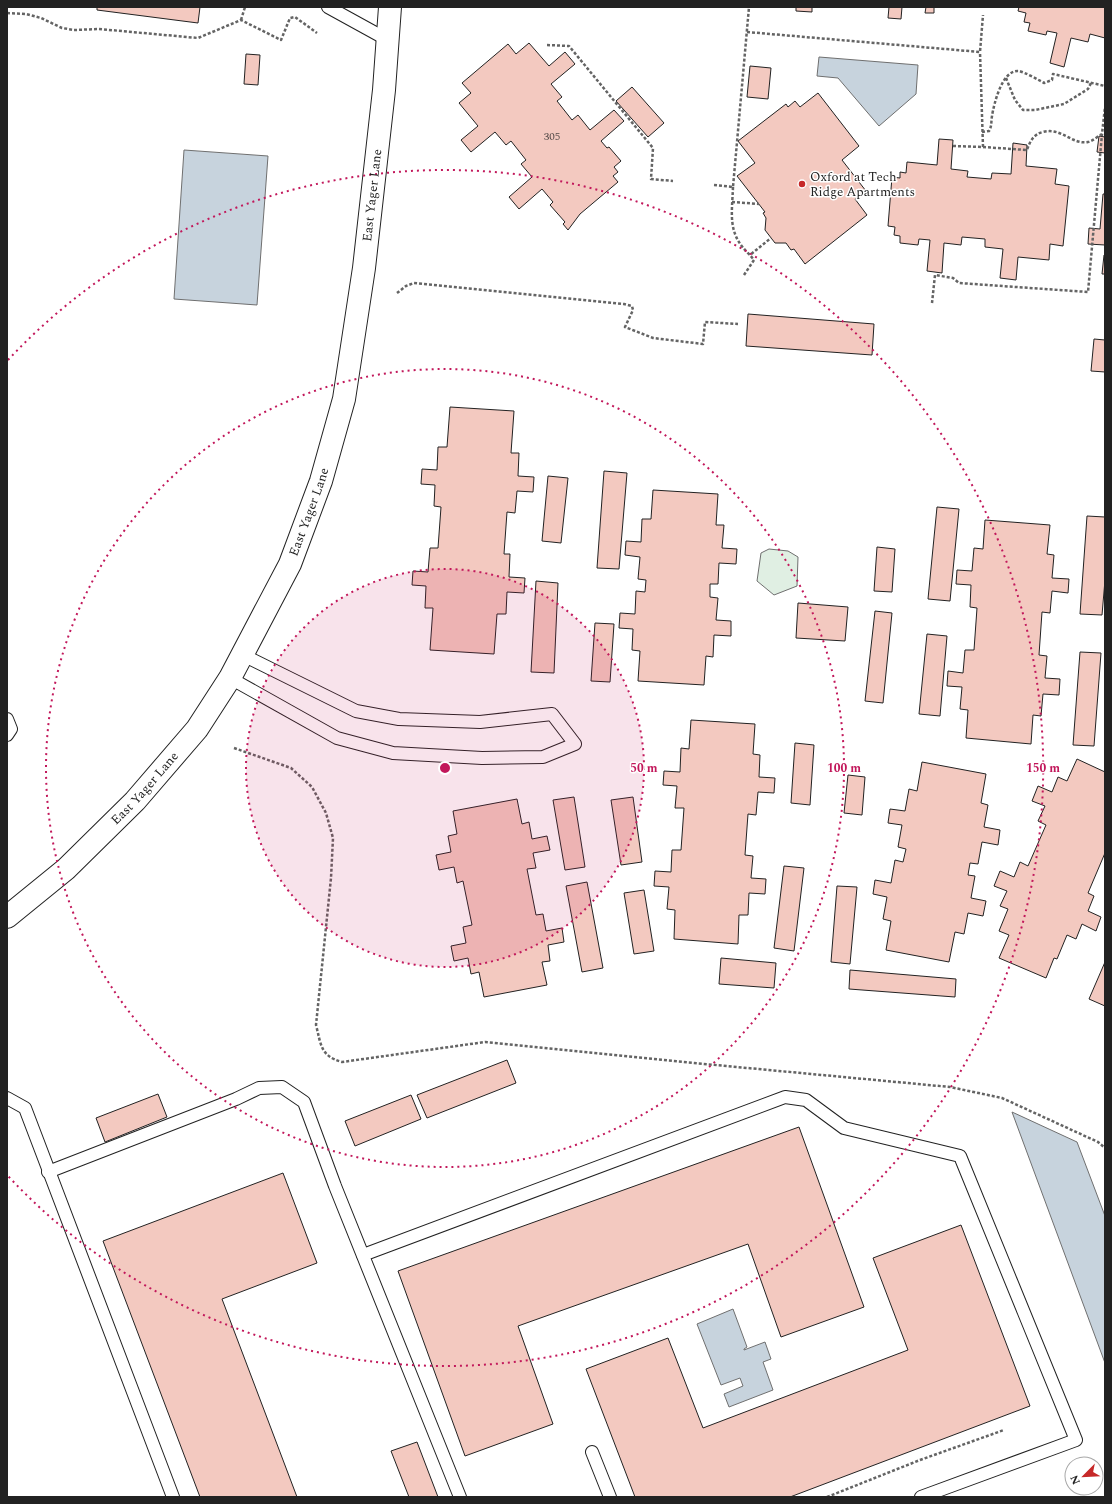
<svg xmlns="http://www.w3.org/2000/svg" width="1112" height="1504" viewBox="0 0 1112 1504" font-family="Spectral,serif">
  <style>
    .green { fill: #e0efe3; stroke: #6f6f6f }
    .water { fill: #c7d3dd; stroke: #6f6f6f }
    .building { fill: #f3c9c0; stroke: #222 }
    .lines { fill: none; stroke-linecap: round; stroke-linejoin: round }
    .lane-casing { stroke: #222; stroke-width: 14 }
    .secondary-casing { stroke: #222; stroke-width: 24 }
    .path { stroke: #646464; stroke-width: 2.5; stroke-dasharray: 3 2; stroke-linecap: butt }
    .lane { stroke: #fff; stroke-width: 12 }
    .secondary { stroke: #fff; stroke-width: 22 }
    .ring { fill: none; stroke: #c2185b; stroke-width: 2; stroke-dasharray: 2 4 }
    .poi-dot { fill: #c62828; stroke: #fff; stroke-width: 1.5 }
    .labels { text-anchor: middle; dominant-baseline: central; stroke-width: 3; stroke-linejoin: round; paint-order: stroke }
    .number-label { font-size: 11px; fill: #564c4a }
    .poi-label { font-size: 13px; fill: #222; stroke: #fff; text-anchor: start }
    .street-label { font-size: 13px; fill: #222; stroke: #fff }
    .centre { fill: #c2185b; stroke: #fff; stroke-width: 2 }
    .ring-label { font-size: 12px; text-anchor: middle; font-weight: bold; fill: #c2185b; stroke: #fff; stroke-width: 3; stroke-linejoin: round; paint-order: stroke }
  </style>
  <rect width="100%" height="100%" fill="#fff"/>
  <polygon class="green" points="769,549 788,551 798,557 797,586 774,595 757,581 761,553"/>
  <g class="water">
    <polygon points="819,57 918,65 916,94 879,126 838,78 817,76"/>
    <polygon points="184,150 268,156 257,305 174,299"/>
    <polygon points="1012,1112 1077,1142 1105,1216 1105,1363"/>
    <polygon points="733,1309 747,1347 744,1349 744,1350 765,1342 771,1359 763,1362 773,1390 729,1407 724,1394 743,1386 740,1378 721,1385 697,1324"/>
  </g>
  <g class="building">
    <polygon points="97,7 200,7 198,23 97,10"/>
    <polygon points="796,7 812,7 812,12 796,11"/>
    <polygon points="889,7 902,7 901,19 888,18"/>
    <polygon points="926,7 934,7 934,13 925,13"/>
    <polygon points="1019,7 1105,7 1105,38 1090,34 1088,42 1071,38 1064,67 1050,63 1057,33 1047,31 1046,35 1028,31 1030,23 1024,22 1026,13 1018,11"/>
    <polygon points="529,43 549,66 565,52 575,64 551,84 562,97 557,101 572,120 578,115 590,130 614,110 624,121 601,141 607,148 609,147 621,161 614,167 618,172 613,176 618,182 580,214 568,230 563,224 565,222 550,205 553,202 542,189 519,209 509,197 532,177 521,164 526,160 511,141 506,145 495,132 471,152 461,140 478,126 459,103 471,93 462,83 508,44 516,54"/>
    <polygon points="246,54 260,55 258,85 244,84"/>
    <polygon points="750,66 771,68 768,99 747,97"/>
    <polygon points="632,87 664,123 648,137 616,101"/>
    <polygon points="818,93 859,146 842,160 866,191 855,199 867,215 805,264 794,249 791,250 786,243 775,243 765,230 766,218 763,213 765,212 737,176 755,163 738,141 786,104 788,107 795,101 800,107"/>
    <polygon points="1099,136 1105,137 1105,153 1097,152"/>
    <polygon points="939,139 953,140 951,169 968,171 967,177 991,179 992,173 1011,174 1013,143 1027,145 1026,166 1057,169 1055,184 1069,186 1063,246 1050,244 1049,260 1018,257 1016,280 1000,278 1003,249 985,247 985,239 962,237 961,245 944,243 942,273 927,271 930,240 919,239 918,245 900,243 900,236 894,235 895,227 888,226 892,177 900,178 900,172 906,173 907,162 937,165"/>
    <polygon points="1103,194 1105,194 1105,245 1088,244 1089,228 1100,229"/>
    <polygon points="1104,255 1105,255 1105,274 1102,274"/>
    <polygon points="748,314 874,324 872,355 746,346"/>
    <polygon points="1094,339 1105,340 1105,372 1091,371"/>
    <polygon points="450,407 514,411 511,453 519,453 518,476 534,477 533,492 517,491 515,513 507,512 504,554 510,554 509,577 525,578 524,593 507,592 506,614 497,614 494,654 430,650 433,608 425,608 426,586 412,585 413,571 428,572 430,548 438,548 441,507 434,506 435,485 421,484 422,469 437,470 438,447 447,447"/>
    <polygon points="604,471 627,473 619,569 597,568"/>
    <polygon points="548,476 568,478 561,543 542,541"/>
    <polygon points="653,490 718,494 716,525 724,525 722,548 737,549 736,564 719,563 718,584 710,584 710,597 718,598 716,620 731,621 731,636 714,635 713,657 706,656 704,685 638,681 640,651 632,650 633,629 619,628 620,613 635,614 636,591 645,592 646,580 638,579 640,557 625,555 626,541 641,542 642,519 651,519"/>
    <polygon points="937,507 959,509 950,601 928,599"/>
    <polygon points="1087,516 1105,517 1105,580 1102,615 1080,614"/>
    <polygon points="985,520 1050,525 1047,554 1054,555 1052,578 1069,579 1068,593 1052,591 1050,613 1042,612 1039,655 1047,656 1045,678 1060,679 1059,695 1043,694 1041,716 1033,715 1031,744 966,738 968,710 960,709 962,687 947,686 948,671 963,673 965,650 974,650 977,608 970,607 971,585 956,584 957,570 972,571 974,548 983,549"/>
    <polygon points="877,547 895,549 892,592 874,591"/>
    <polygon points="536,581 558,583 554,673 531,672"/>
    <polygon points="798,603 848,607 845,641 796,638"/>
    <polygon points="875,611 892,613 883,703 865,701"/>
    <polygon points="595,623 614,624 610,682 591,681"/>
    <polygon points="927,634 947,636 940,716 919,714"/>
    <polygon points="1080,652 1101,653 1094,746 1073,745"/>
    <polygon points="691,720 755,724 753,754 760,755 759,777 775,778 774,793 758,792 756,815 748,814 745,855 753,856 751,878 766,879 765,894 749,893 748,915 739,915 738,944 674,939 675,910 667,909 669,887 654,886 655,871 671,872 672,850 681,850 684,808 675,808 677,786 663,785 664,771 680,772 681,748 689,749"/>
    <polygon points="795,743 814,745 810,805 791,803"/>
    <polygon points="1077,759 1105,772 1105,853 1088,893 1094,896 1088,911 1101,917 1096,931 1082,924 1076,939 1067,935 1057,959 1054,958 1046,978 999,958 1009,935 999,931 1008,909 1000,906 1007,891 994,886 1000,871 1014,877 1020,862 1028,866 1046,825 1038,821 1045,806 1032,801 1038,786 1052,792 1058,777 1067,781"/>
    <polygon points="922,762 986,774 981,803 988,805 984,827 1000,830 998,845 982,842 978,864 970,863 968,875 975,876 971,898 986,901 983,916 968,913 964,934 955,932 949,962 886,950 891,921 883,919 887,897 873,894 875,880 891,883 895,860 903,862 906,849 898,847 902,825 888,823 890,809 905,811 909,789 917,791"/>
    <polygon points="848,775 865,777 862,815 844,813"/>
    <polygon points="574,797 585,867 565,870 553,800"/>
    <polygon points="633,797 642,862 621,865 611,800"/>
    <polygon points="517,799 522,824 529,822 532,839 547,836 550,850 533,853 536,868 527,869 536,915 543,914 546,931 562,928 564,942 548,945 550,961 542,962 547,985 484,997 479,972 471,974 468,958 454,961 451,946 466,943 463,927 472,925 463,881 457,883 454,867 439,870 436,855 451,852 448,836 457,834 453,811"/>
    <polygon points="784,866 804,868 794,951 774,948"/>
    <polygon points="587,882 603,968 582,972 566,886"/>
    <polygon points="837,886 857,887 850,964 831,962"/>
    <polygon points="644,890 654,951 634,954 624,893"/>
    <polygon points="721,958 776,963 774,988 719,984"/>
    <polygon points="1105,962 1105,1006 1089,999"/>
    <polygon points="850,970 956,979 955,997 849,989"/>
    <polygon points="507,1060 516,1083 427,1118 417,1095"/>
    <polygon points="158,1094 167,1117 105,1142 96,1118"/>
    <polygon points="411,1095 421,1119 355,1146 345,1121"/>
    <polygon points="799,1127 864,1307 781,1337 748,1244 518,1326 553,1424 465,1456 398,1271"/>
    <polygon points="283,1173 317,1263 222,1299 297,1497 200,1497 103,1241"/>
    <polygon points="961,1225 1030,1406 790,1497 635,1497 586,1369 668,1338 703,1428 908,1350 873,1258"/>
    <polygon points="417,1442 438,1497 409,1497 391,1451"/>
  </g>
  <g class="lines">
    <defs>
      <g id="lane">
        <polyline points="328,7 388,40"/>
        <polyline points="230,678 337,738 393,753 482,758 543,757 575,744 552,714 480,722 399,719 356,711 243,655"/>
        <polyline points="7,719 11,729 7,735"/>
        <polyline points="7,1098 25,1108 173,1497"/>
        <polyline points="48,1172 236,1099 259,1088 282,1087 304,1102 335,1186 460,1497"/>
        <polyline points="363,1255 785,1097 806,1100 844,1128 960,1156 1076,1440 921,1497"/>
        <polyline points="592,1452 610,1497"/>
      </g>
      <g id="secondary">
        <path id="s1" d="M7,917L66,869L135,801L197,729L230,678L290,564L321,481L344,399L364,268L384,90L390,7"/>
      </g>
    </defs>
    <use href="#lane" class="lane-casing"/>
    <use href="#secondary" class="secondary-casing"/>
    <g class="path">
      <polyline points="7,13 26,14 41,18 62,28 74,30 99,29 198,38 241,20 281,40 290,18 295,17 317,33"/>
      <polyline points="241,20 245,7"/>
      <polyline points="747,32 980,52 983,15"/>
      <polyline points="547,45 569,46 653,148 651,179 673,181"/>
      <polyline points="1006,78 1015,100 1023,110 1035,110 1064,104 1088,89 1091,83"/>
      <path d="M982,132L989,131C992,126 991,122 992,116C994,104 1002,69 1019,71C1024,72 1039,80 1044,83L1052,80L1053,74L1105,86"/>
      <polyline points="953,146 983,147 980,52"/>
      <path d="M983,147L1027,150C1030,141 1034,134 1043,132C1061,127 1072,145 1088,142C1093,141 1098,136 1102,134L1105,107"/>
      <polyline points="714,185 733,187 749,7"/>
      <path d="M733,187C732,215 727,234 750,255L771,238"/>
      <polyline points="732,202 759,204"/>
      <polyline points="744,275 754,260 750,255"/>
      <polyline points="397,293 406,286 414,283 624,304 632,306 633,310 625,327 653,338 703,344 705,322 738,324"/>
      <polyline points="932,303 935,275 953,278 959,283 1088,292 1102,134"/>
      <path d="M234,748L291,768L312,787L326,813L333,838L331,878L316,1025C321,1044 320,1056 342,1062L485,1042L694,1063L950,1087L1002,1098L1098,1142L1105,1148"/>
      <polyline points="827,1497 920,1460 1004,1430"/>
    </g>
    <use href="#lane" class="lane"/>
    <use href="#secondary" class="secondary"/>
  </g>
  <circle cx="445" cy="768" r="199" fill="#c2185b" fill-opacity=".12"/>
  <g class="ring">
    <circle cx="445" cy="768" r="199"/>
    <circle cx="445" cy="768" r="399"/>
    <path d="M8 360A598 598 0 1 1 8 1176"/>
  </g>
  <circle class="poi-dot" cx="802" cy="184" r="4"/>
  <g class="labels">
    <g class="number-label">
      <text x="552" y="136">305</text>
    </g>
    <g class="poi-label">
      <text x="810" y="177">Oxford at Tech<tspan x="810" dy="15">Ridge Apartments</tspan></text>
    </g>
    <g class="street-label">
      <text stroke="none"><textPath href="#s1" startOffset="837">East Yager Lane</textPath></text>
      <text stroke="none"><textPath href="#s1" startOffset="513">East Yager Lane</textPath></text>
      <text stroke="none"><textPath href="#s1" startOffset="189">East Yager Lane</textPath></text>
    </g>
  </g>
  <circle cx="445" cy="768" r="6" class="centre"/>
  <g class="ring-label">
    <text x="644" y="772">50 m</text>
    <text x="844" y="772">100 m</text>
    <text x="1043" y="772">150 m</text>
  </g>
  <rect width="1112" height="1504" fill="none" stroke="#222222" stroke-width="16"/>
  <g transform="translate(1084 1476) rotate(246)"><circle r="19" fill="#ffffff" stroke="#a7a7a7"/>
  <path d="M0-3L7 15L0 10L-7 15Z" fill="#c62828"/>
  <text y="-6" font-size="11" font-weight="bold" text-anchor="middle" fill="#222222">N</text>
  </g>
</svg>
